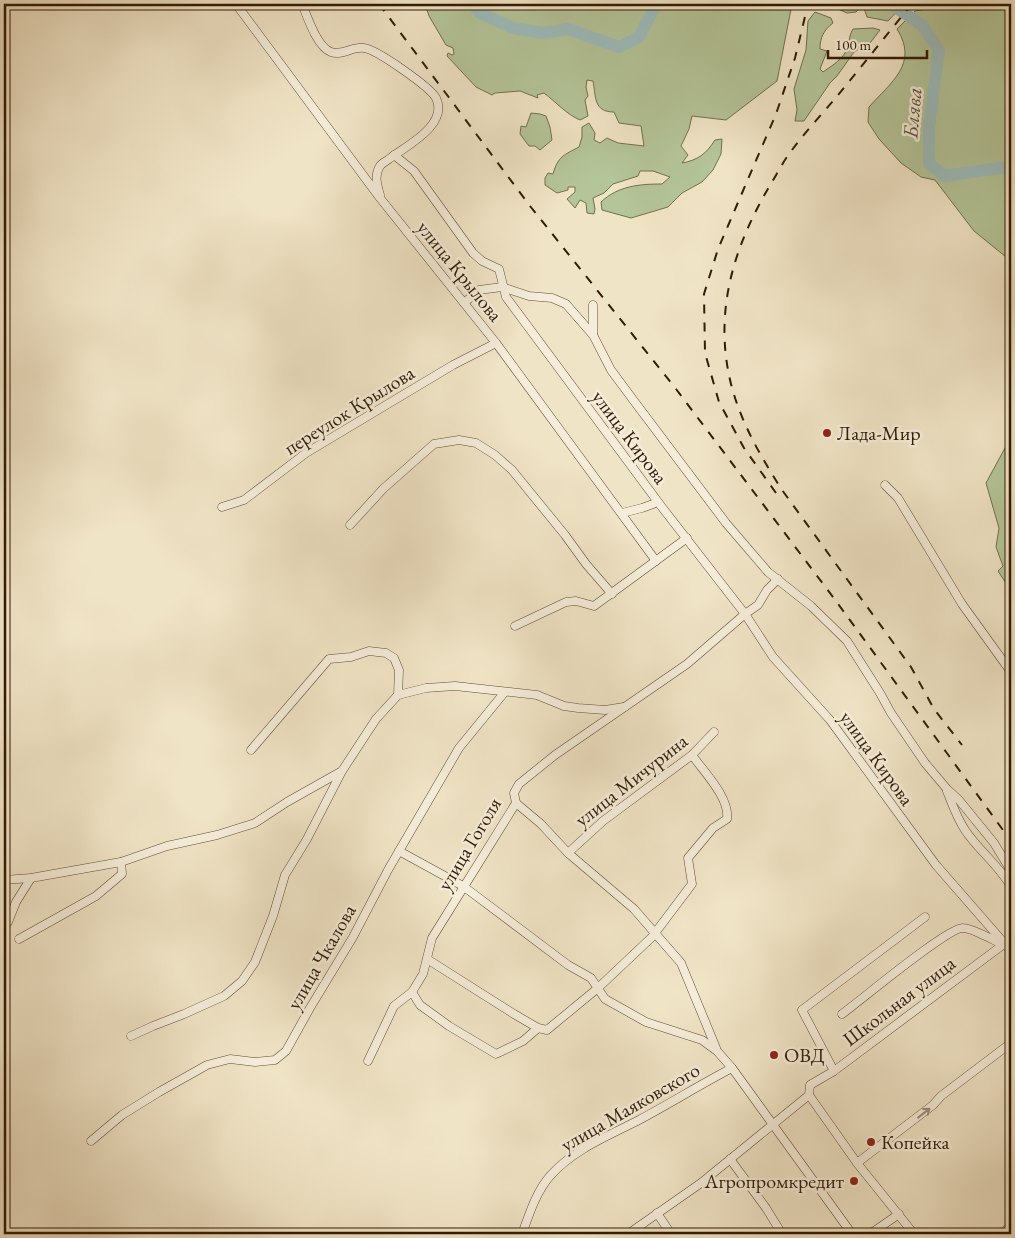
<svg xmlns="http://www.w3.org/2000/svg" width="1015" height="1238" viewBox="0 0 1015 1238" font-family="'EB Garamond',serif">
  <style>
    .green { fill: #b4c599; stroke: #72704e }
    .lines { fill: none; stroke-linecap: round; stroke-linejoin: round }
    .river { stroke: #9dbdbd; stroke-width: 12 }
    .minor-casing { stroke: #604d34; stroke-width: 9 }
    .minor { stroke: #f5edda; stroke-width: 8 }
    .rail { stroke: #301b04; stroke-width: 2; stroke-dasharray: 9 9; stroke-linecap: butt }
    .oneway { stroke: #9c8e7a }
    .poi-dot { fill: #8f2418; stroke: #f5edda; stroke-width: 2 }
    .labels { text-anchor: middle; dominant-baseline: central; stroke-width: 5; stroke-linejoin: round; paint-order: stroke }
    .street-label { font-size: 20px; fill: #301b04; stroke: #f5edda }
    .poi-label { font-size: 20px; fill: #301b04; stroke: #f5edda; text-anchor: start }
    .water-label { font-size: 21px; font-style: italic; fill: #565445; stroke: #f5edda }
  </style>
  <rect width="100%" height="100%" fill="#f0e4c6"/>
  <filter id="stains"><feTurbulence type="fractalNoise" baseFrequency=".004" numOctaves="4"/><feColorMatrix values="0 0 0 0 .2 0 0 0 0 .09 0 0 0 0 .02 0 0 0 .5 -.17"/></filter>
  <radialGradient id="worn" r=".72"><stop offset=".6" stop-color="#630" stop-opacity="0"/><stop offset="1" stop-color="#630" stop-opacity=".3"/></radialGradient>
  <g class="green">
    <path d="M422,4H792L777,81L726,120L692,116L689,129L681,146L688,155L682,163C698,160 706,154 715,140L722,139L721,154L713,170L702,182L682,193L668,207L631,218L602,210L601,202C618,186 639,184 662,184L670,177L653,171H640L638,176L613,184L604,193L593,198L595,209L594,214L587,213L586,203L580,200L575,208L567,199L575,192V187H568V190L557,193L545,185V178L548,173L553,174C558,156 564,155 579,147L582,137V127L589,123L595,133L594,140L600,143L607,138L618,143L644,146L641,126L619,123L614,112C593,112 596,96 593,81L587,80L586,87L588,96L585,100L588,116L580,120C566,114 556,102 544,93L537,95L538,98L520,91L495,93L492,95L476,87L447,56L448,53L452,55L454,54L453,48L446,45L429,16L426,7Z"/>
    <polygon points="827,4 904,4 888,21 867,17 863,5 856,12 847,13"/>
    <path d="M932,4H1011V261L974,231L935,180L921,177L901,163L879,139L868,122L869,107C891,82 919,64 897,29L915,11L927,9Z"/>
    <path d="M815,12L831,18L833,23C824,30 820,37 820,49L827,51L820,69L823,72C830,67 840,61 845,53C850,45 848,37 853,29L873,28L880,30L870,43L854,52L837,76L830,83L804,121H795L797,110L794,89L806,50L808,21Z"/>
    <polygon points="531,113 540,114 546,116 550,127 552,140 540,150 535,146 529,146 520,134 521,126 526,127"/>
    <polygon points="1011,437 1011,591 998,571 1003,566 996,547 999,528 986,483"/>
  </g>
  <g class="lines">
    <g class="river">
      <polyline points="473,4 480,13 513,28 543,33 568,29 619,47 639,37 656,4"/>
      <polyline points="887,4 892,5 922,25 939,50 929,127 929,163 944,176 1000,168 1011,168"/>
    </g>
    <defs>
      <g id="minor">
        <polyline points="236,4 380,198 496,343 656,561"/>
        <path d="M302,4C307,16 317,47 331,52C342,56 353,46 364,48C376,49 430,87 436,98C449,125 406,146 389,159C387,161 382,163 380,166C374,175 377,185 380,195"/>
        <polyline points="394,155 414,171 473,253 482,261 499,269 506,297 661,506 745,614 773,657 830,720 936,865 1011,951"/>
        <polyline points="464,303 479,290 502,287 529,296 552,298 566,304 593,335"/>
        <polyline points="593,305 593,335 611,370 634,401 726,523 768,572 811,606 847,641 880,693 891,713 925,763 947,789 959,800 994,843 1011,871"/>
        <polyline points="885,485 898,498 962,604 1011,672"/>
        <polyline points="222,507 244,500 306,453 453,365 496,343"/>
        <polyline points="622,513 642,508 653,504"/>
        <polyline points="350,525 383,489 434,444 459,440 476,443 495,455 512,470 565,535 586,564 612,594"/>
        <polyline points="515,626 566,602 576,601 594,606 687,538"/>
        <polyline points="251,750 329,659 351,657 369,651 386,653 394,658 399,670 398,695"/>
        <path d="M947,791C952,804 957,818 965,830C978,850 999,865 1011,887"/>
        <polyline points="516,803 541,824 568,853 634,909 681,963 716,1048"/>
        <polyline points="399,851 463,886 568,965 591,978 605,999 646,1022 702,1040 717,1051 732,1068 852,1234"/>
        <polyline points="568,853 603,821 692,755 714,732"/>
        <polyline points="4,880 31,878 121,862 167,846 217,835 255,823 287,802 342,771 376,719 398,695 426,688 455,686 537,695 564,706 578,708 605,710 624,707"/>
        <polyline points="4,926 8,922 16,902 31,878"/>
        <polyline points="19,939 96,896 122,874 121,862"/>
        <path d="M427,959L514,1014L538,1028L547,1030L598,988L652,937L692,884L688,858L713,828L727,819C730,798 704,772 692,755"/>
        <polyline points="412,992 420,1005 449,1026 496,1054 523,1041 538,1028"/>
        <path d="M842,1014C860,1001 948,927 963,928C972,928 993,940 1002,944"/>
        <polyline points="131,1036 153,1026 184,1014 224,996 242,981 255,962 273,916 285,875 307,839 342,771"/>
        <polyline points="368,1061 394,1006 412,992 423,974 432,938 516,803 514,793 519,784 555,755 687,664 745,614 758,605 767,590 778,579"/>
        <polyline points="834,1071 802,1010 925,917"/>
        <polyline points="809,1095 857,1163 914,1234"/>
        <polyline points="91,1141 122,1115 159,1092 207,1065 230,1059 255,1062 275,1060 286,1051 310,1008 353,937 388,870 459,748 504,693"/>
        <polyline points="730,1159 766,1208 782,1234"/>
        <polyline points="857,1163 933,1105 941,1096 1011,1043"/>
        <polyline points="657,1213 671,1234"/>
        <path d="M522,1234C529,1215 536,1192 550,1176C574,1149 608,1136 639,1120C671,1103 701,1084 732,1068"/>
        <polyline points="628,1234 701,1183 809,1095 810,1085 834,1071 1004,944"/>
        <polyline points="870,1234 899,1214"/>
        <polyline points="1001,1234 1011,1226"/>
      </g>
    </defs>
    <use href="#minor" class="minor-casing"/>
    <use href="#minor" class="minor"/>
    <g class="rail">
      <polyline points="379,4 530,206 676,389 836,601 1011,841"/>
      <path d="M912,4C887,34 863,65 838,95C823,113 806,131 792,150C784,160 778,172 772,182C734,245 713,311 731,384C741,423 761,457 782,490L911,667L934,709L962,745"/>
      <polyline points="776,493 744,448 719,402 705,353 704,294 718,249 776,114 795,58 808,4"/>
    </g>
  </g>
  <defs><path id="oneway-shaft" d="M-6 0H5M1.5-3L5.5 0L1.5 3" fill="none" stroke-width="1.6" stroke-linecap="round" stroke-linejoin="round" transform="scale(1.25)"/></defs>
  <use class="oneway" href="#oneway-shaft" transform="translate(924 1113) rotate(-38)"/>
  <g class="poi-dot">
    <circle cx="827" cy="433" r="5"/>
    <circle cx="774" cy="1055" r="5"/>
    <circle cx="871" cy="1142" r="5"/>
    <circle cx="854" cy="1181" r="5"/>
  </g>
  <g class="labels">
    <g class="street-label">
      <text transform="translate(460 271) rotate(51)">улица Крылова</text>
      <text transform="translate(349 410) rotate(-32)">переулок Крылова</text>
      <text transform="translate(630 437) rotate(53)">улица Кирова</text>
      <text transform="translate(877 758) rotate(54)">улица Кирова</text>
      <text transform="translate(631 780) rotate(-38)">улица Мичурина</text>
      <text transform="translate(469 844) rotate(-59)">улица Гоголя</text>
      <text transform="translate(321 957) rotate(-60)">улица Чкалова</text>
      <text transform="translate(899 1001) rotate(-37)">Школьная улица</text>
      <text transform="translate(630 1107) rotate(-30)">улица Маяковского</text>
    </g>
    <g class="poi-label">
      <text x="837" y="433">Лада-Мир</text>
      <text x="784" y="1055">ОВД</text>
      <text x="881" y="1142">Копейка</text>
      <text x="844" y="1181" text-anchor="end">Агропромкредит</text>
    </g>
    <g class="water-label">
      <text transform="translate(912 113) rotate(-85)">Блява</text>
    </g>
  </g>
  <rect width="1015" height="1238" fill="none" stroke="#f0e4c6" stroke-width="20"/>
  <rect x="5" y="5" width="1005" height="1228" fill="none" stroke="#301b04" stroke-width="2.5"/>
  <rect x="10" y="10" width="995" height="1218" fill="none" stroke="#301b04"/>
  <path d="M828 50v8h99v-8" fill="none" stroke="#301b04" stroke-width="2.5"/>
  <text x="835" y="50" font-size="15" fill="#301b04" stroke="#f5edda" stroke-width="4" paint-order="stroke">100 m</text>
  <rect width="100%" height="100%" filter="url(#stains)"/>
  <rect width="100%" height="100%" fill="url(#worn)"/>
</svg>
